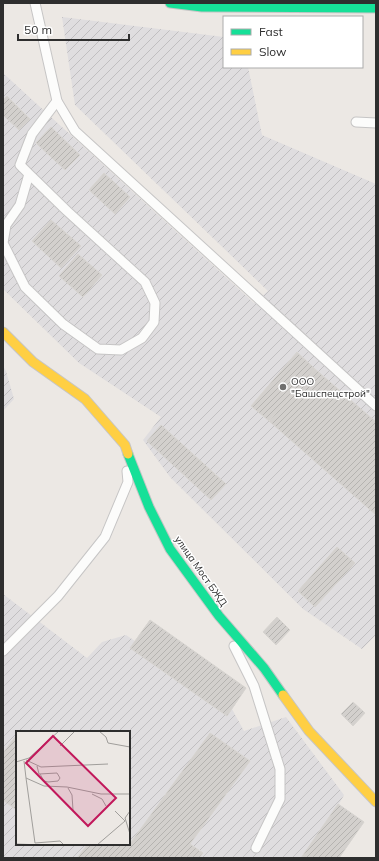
<svg xmlns="http://www.w3.org/2000/svg" width="379" height="861" viewBox="0 0 379 861" font-family="Mulish,sans-serif">
  <style>
    .industrial { fill: url(#industrial-furrows); fill-rule: evenodd }
    .building { fill: url(#building-hatch); stroke: #d7d4d0 }
    .lines { fill: none; stroke-linecap: round; stroke-linejoin: round }
    .lane-casing { stroke: #c6c5c5; stroke-width: 11 }
    .fast-casing { stroke: #c6c5c5; stroke-width: 11 }
    .slow-casing { stroke: #c6c5c5; stroke-width: 11 }
    .lane { stroke: #fcfcfb; stroke-width: 9 }
    .fast { stroke: #16e098; stroke-width: 9 }
    .slow { stroke: #ffcf43; stroke-width: 9 }
    .poi-dot { fill: #706f6e; stroke: #fff; stroke-width: 1.5 }
    .labels { text-anchor: middle; dominant-baseline: central; stroke-width: 3; stroke-linejoin: round; paint-order: stroke }
    .poi-label { font-size: 10px; fill: #2e2e2e; stroke: #fff; text-anchor: start }
    .street-label { font-size: 10px; fill: #2e2e2e; stroke: #fff }
    .inset-road { fill: none; stroke: #a09e9b; stroke-width: 1 }
    .view { fill: #c2185b; fill-opacity: 0.15; stroke: #c2185b; stroke-width: 2 }
    .inset-edge { fill: none; stroke: #2e2e2e; stroke-width: 2 }
  </style>
  <defs>
    <pattern id="industrial-furrows" width="10" height="10" patternUnits="userSpaceOnUse"><rect width="10" height="10" fill="#dfdddf"/><path d="M-1 1l2-2M0 10L10 0M9 11l2-2" fill="none" stroke="#c0bec0"/></pattern>
    <pattern id="building-hatch" width="6" height="6" patternUnits="userSpaceOnUse"><rect width="6" height="6" fill="#d3d0cd"/><path d="M-1 1l2-2M0 6l6-6M5 7l2-2" fill="none" stroke="#b5b3b0"/></pattern>
  </defs>
  <rect width="100%" height="100%" fill="#ece8e4"/>
  <g class="industrial">
    <polygon points="62,17 224,37 224,67 248,67 262,135 376,184 376,635 362,649 303,609 170,477 143,440 161,417 79,363 3,289 3,73 254,303 268,291 75,105"/>
    <polygon points="3,366 6,371 14,399 3,411"/>
    <path d="M3,594L87,658L102,642L126,635L135,641L150,620L246,688L232,709L244,731L286,717L344,795L339,804L364,822L339,858H3ZM17,732H129V844H17Z"/>
  </g>
  <g class="building">
    <polygon points="7,96 30,119 19,130 3,115 3,100"/>
    <polygon points="51,127 80,155 65,170 36,143"/>
    <polygon points="104,173 130,197 115,214 89,190"/>
    <polygon points="51,220 81,246 61,268 32,241"/>
    <polygon points="78,254 102,275 83,297 59,276"/>
    <polygon points="297,352 315,369 269,421 251,406"/>
    <polygon points="315,369 376,422 376,515 269,421"/>
    <polygon points="161,425 226,484 211,500 147,441"/>
    <polygon points="337,547 355,563 315,607 298,591"/>
    <polygon points="277,617 290,630 276,645 263,632"/>
    <polygon points="150,620 246,688 227,716 130,648"/>
    <polygon points="353,702 365,713 353,726 341,714"/>
    <polygon points="210,733 250,761 190,844 203,853 199,858 77,858 88,844 129,845"/>
    <polygon points="15,737 17,738 17,806 15,809 3,800 3,753"/>
    <polygon points="338,804 364,822 339,858 301,858"/>
  </g>
  <g class="lines">
    <defs>
      <g id="lane">
        <polyline points="35,3 57,101 75,131 376,406"/>
        <polyline points="356,122 376,123"/>
        <polyline points="29,174 20,205 6,225 3,243 25,287 63,324 98,349 121,350 142,338 154,322 155,303 145,282 67,211 29,174 20,165 32,134 57,101"/>
        <polyline points="234,646 254,686 280,769 280,799 256,848"/>
        <polyline points="3,651 58,596 105,537 128,482 127,471"/>
      </g>
      <g id="fast">
        <polyline points="170,3 202,7 376,8"/>
        <polyline points="128,454 149,507 170,549 219,616 264,668 283,695"/>
      </g>
      <g id="slow">
        <polyline points="3,332 33,362 85,399 125,445 128,454"/>
        <polyline points="283,695 309,731 376,802"/>
      </g>
    </defs>
    <use href="#lane" class="lane-casing"/>
    <use href="#fast" class="fast-casing"/>
    <use href="#slow" class="slow-casing"/>
    <use href="#lane" class="lane"/>
    <use href="#fast" class="fast"/>
    <use href="#slow" class="slow"/>
  </g>
  <circle class="poi-dot" cx="283" cy="387" r="4"/>
  <g class="labels">
    <g class="poi-label">
      <text x="291" y="381">ООО<tspan x="291" dy="12">"Башспецстрой"</tspan></text>
    </g>
    <g class="street-label">
      <text transform="translate(201 571) rotate(55)">улица Мост БЖД</text>
    </g>
  </g>
  <g transform="translate(16 731)">
    <rect width="114" height="114" fill="#ece8e4"/>
    <path class="inset-road" d="M83,0L90,6L92,12L114,16M44,15L59,0M10,29L25,36L92,33M8,30L10,47L28,55L51,56L85,63H114M0,31L13,27L43,0M21,35L23,43L41,42L44,47L42,50L32,51L28,50L24,43M10,47L19,112L44,110L48,114M52,57L56,64L57,79M76,63L86,68L90,75M114,80L109,87L114,103M0,113L26,114M81,114L109,90L99,80"/>
    <path class="view" d="M37,5L100,67L72,95L10,32Z"/>
    <rect width="114" height="114" class="inset-edge"/>
  </g>
  <rect width="379" height="861" fill="none" stroke="#2e2e2e" stroke-width="8"/>
  <rect x="223" y="16" width="140" height="52" fill="#ffffff" stroke="#ababab"/>
  <rect x="231" y="29" width="20" height="6" fill="#16e098" stroke="#ababab"/>
  <text x="259" y="36" font-size="12" fill="#2e2e2e">Fast</text>
  <rect x="231" y="49" width="20" height="6" fill="#ffcf43" stroke="#ababab"/>
  <text x="259" y="56" font-size="12" fill="#2e2e2e">Slow</text>
  <path d="M18 34v6h111v-6" fill="none" stroke="#2e2e2e" stroke-width="2"/>
  <text x="24" y="34" font-size="12" fill="#2e2e2e" stroke="#ffffff" stroke-width="3" paint-order="stroke">50 m</text>
</svg>
